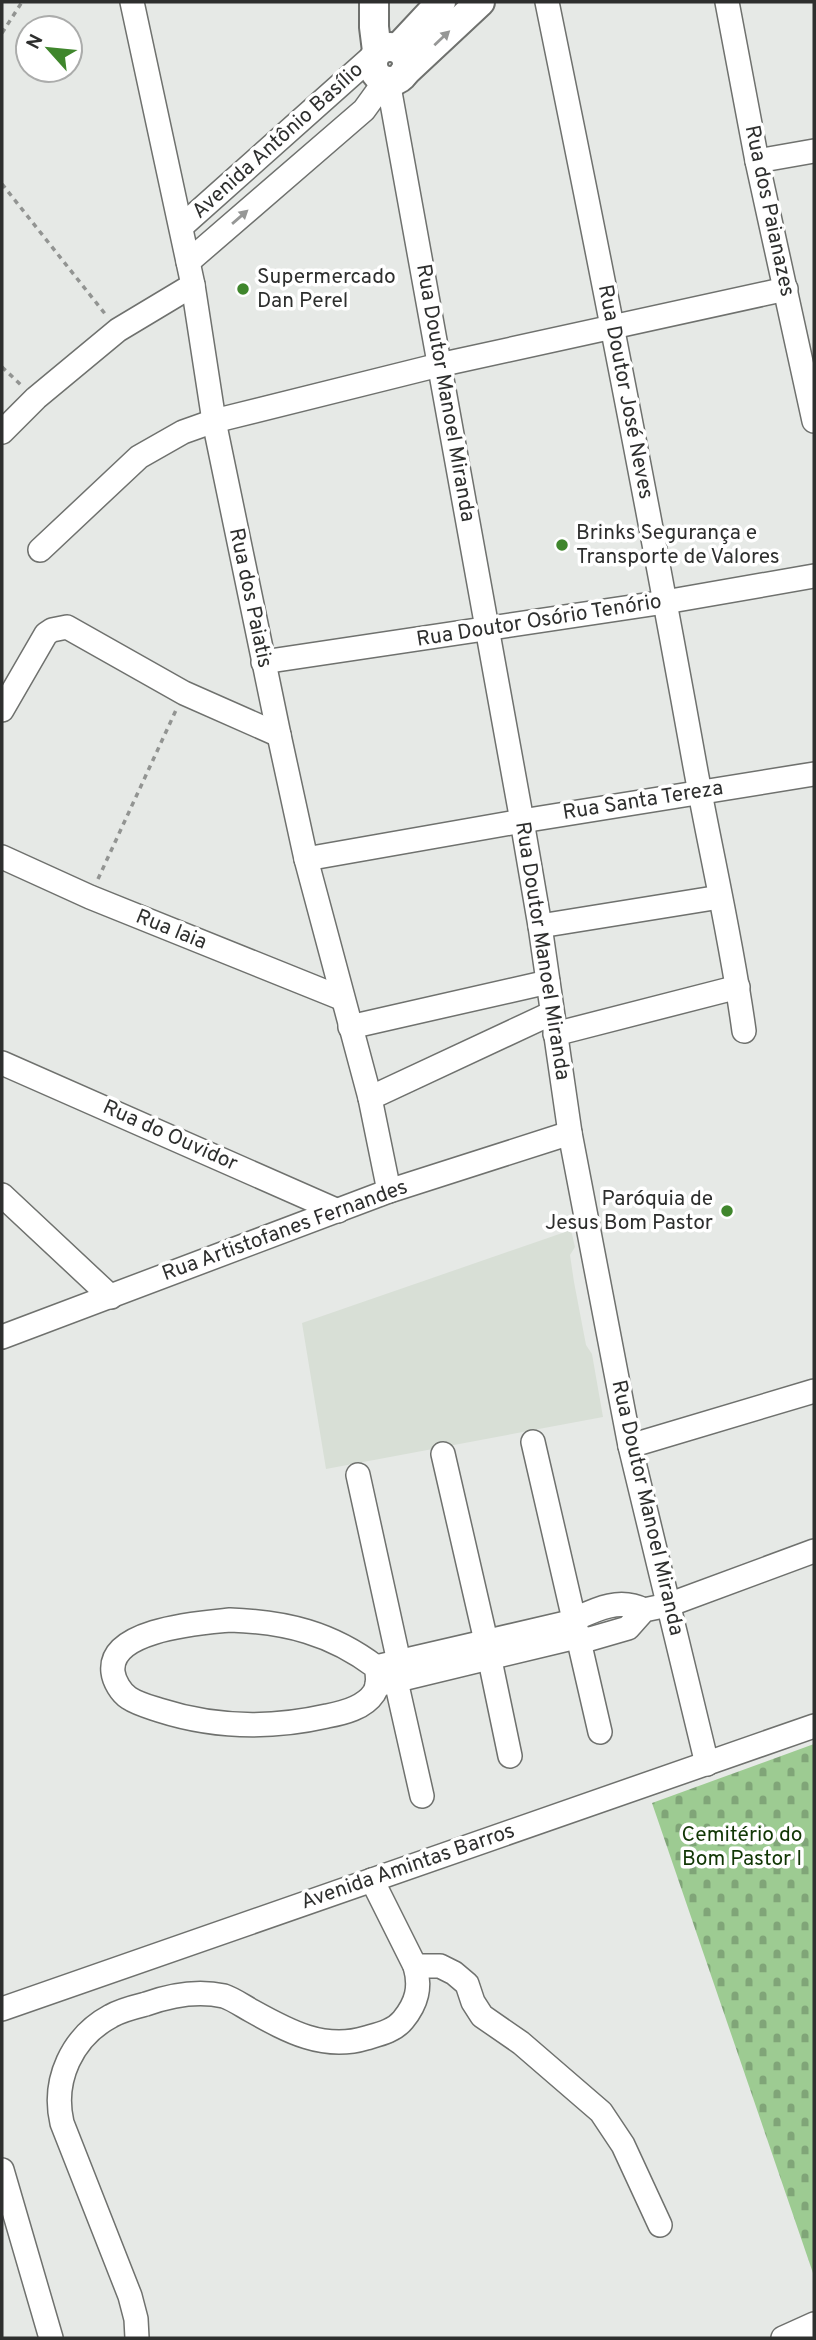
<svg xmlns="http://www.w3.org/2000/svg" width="816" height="2340" viewBox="0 0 816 2340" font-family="Overpass,sans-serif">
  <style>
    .built { fill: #d8dfd6 }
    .cemetery { fill: url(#cemetery-stones) }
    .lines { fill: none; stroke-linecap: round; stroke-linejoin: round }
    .minor-casing { stroke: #6f716e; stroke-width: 26 }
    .major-casing { stroke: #6f716e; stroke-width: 32 }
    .path { stroke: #929492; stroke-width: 3.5; stroke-dasharray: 5 5; stroke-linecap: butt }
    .minor { stroke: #fff; stroke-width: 23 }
    .major { stroke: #fff; stroke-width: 28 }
    .oneway { fill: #969796 }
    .poi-dot { fill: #3f862c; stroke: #fff; stroke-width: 2.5 }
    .labels { text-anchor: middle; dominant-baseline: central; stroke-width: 7; stroke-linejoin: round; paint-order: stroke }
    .street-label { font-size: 21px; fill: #2e2f2e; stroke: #fff }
    .poi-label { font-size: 21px; fill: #2e2f2e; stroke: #fff; text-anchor: start }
    .park-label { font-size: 21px; fill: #113705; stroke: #fff }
  </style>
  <defs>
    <pattern id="cemetery-stones" width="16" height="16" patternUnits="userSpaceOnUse" patternTransform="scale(1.75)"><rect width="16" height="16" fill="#9dcb92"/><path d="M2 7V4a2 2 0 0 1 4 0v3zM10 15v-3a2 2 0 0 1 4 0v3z" fill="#80a578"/></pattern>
  </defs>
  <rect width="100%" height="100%" fill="#e6e9e6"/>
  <polygon class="built" points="571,1230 575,1247 570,1255 574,1282 586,1345 592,1354 603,1417 326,1469 302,1323"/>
  <polygon class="cemetery" points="814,1744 814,2276 652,1803"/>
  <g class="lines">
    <defs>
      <g id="minor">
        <polyline points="132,2 193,285 214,421 279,735 306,859 370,1098 389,1191"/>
        <path d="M547,2C599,256 649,510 695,766C711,854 732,942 744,1031"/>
        <polyline points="727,2 757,161 814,421"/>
        <polyline points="388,81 522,821 540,926 570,1133 630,1446 707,1764"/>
        <polyline points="757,161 814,151"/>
        <polyline points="181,227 375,54"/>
        <polyline points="188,262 364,110 385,81"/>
        <polyline points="2,432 36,398 118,330 193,285"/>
        <polyline points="40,550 139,457 183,432 214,421 439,365 786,289"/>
        <polyline points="263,662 665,602 814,576"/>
        <polyline points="2,710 46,634 52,630 67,627 184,693 279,735"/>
        <polyline points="2,857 90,897 341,998"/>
        <polyline points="306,859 522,821 814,774"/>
        <polyline points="540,926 720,897"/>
        <polyline points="350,1027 548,982"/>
        <polyline points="555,1034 738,987"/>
        <polyline points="2,1063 338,1211"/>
        <polyline points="370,1098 552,1013"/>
        <polyline points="2,1195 111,1297"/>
        <polyline points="2,1337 389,1191 570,1133"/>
        <polyline points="533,1442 600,1732"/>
        <polyline points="630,1446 814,1391"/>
        <polyline points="443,1454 486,1641 510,1756"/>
        <polyline points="358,1475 399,1662"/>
        <path d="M230,1620C286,1622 331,1633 376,1667C378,1676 379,1685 374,1693C364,1708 344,1713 327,1716C270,1729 215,1728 159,1710C150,1707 138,1704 129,1698C121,1693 114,1681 113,1672C108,1629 201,1623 230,1620Z"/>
        <path d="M376,1667L566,1623C591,1612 617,1596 644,1610"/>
        <polyline points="396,1681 422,1796"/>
        <polyline points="377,1685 572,1638 590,1639 628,1628 644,1610 668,1605 814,1551"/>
        <polyline points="415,1966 440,1966 454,1973 467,1984 473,2002 482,2016 521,2043 601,2112 623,2145 660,2225"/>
        <polyline points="2,2009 814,1726"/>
        <polyline points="2,2170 51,2338"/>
        <path d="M137,2338L136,2319L130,2296L62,2123C52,2080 72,2037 111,2016C121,2010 134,2007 146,2004C171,1995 197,1990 224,1996C233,1999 243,2006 252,2011C288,2031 324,2051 366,2038C380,2034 394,2031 403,2020C417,2003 421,1987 415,1966L372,1880"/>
        <polyline points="783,2338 814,2324"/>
      </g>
      <g id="major">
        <polyline points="374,2 374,27 377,51"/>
        <circle cx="390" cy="64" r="17"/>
        <polyline points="398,48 441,2"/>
        <polyline points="404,73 480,2"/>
      </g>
    </defs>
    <use href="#minor" class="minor-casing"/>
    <use href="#major" class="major-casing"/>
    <g class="path">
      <polyline points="2,33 22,2"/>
      <polyline points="2,184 106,315"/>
      <polyline points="2,367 21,385"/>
      <polyline points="98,879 177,708"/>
    </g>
    <use href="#minor" class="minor"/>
    <use href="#major" class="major"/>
  </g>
  <defs><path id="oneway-solid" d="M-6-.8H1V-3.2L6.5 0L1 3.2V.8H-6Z" transform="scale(1.75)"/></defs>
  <g class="oneway">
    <use href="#oneway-solid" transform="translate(442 38) rotate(-43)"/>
    <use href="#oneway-solid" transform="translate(240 217) rotate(-41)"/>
  </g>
  <g class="poi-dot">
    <circle cx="243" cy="289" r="7"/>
    <circle cx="562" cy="545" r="7"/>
    <circle cx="727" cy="1211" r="7"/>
  </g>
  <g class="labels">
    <g class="street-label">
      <text transform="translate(278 141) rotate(-42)">Avenida Antônio Basílio</text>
      <text transform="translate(769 211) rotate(78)">Rua dos Paianazes</text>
      <text transform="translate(625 392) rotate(79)">Rua Doutor José Neves</text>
      <text transform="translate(445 393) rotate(80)">Rua Doutor Manoel Miranda</text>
      <text transform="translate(250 598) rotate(78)">Rua dos Paiatis</text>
      <text transform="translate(539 621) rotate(-9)">Rua Doutor Osório Tenório</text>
      <text transform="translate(643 801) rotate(-9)">Rua Santa Tereza</text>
      <text transform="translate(171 930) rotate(22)">Rua Iaia</text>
      <text transform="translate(542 951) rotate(81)">Rua Doutor Manoel Miranda</text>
      <text transform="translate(170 1136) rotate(24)">Rua do Ouvidor</text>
      <text transform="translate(285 1231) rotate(-20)">Rua Artistofanes Fernandes</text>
      <text transform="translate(647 1508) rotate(77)">Rua Doutor Manoel Miranda</text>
      <text transform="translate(408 1867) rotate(-19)">Avenida Amintas Barros</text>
    </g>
    <g class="poi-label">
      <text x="257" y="277">Supermercado<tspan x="257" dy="24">Dan Perel</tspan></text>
      <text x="576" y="533">Brinks Segurança e<tspan x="576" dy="24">Transporte de Valores</tspan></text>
      <text x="713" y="1199" text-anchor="end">Paróquia de<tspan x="713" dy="24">Jesus Bom Pastor</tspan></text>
    </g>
    <g class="park-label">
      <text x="742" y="1835">Cemitério do<tspan x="742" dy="24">Bom Pastor I</tspan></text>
    </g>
  </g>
  <rect width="816" height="2340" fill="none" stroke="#2e2f2e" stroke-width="7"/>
  <g transform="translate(49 49) rotate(297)"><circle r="33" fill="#ffffff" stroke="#abacab" stroke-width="2"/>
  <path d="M0-5L12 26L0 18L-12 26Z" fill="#3f862c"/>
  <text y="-10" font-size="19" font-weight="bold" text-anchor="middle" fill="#2e2f2e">N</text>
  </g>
</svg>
